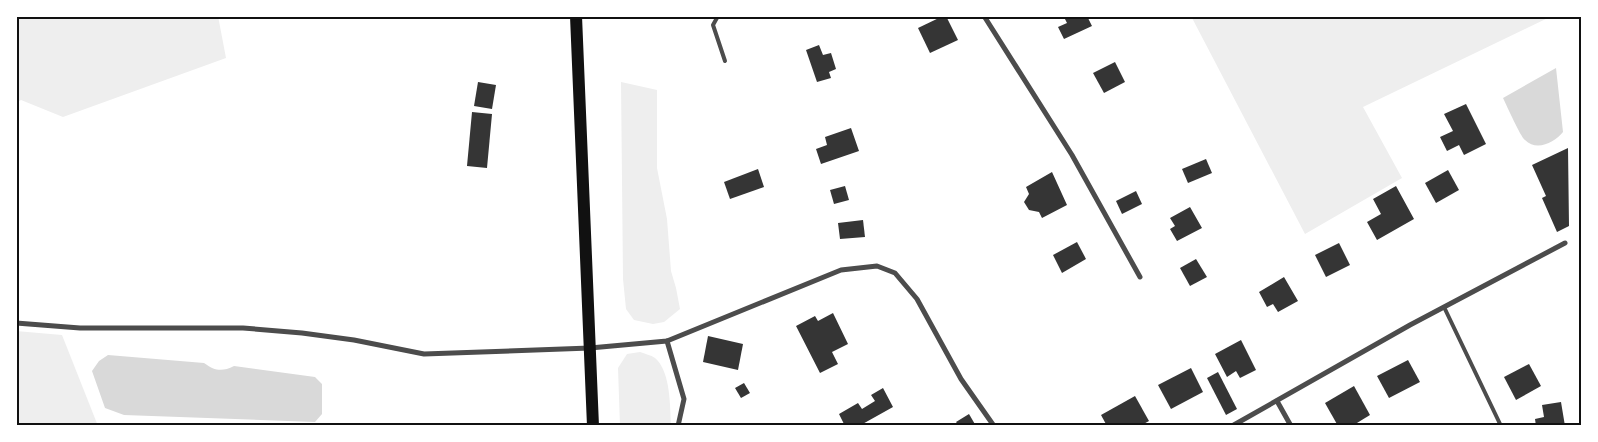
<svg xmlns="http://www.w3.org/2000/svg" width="1598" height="442" viewBox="0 0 1598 442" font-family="'Roboto Condensed',sans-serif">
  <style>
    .green { fill: #eee }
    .water { fill: #d9d9d9 }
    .building { fill: #353535 }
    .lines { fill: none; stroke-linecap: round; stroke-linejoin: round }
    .service { stroke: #4c4c4c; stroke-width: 4 }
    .minor { stroke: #4c4c4c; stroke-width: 5 }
    .primary { stroke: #111; stroke-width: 12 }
    .neatline { fill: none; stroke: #111; stroke-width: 2 }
  </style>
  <rect width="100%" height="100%" fill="#fff"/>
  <g class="green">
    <polygon points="16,16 218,16 226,58 63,117 21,100 16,103"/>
    <polygon points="1191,16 1552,16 1363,107 1402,178 1305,234"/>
    <polygon points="621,82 657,90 657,168 667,219 671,271 676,288 680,309 664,322 653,324 634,320 626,309 623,279"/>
    <polygon points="16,331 62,335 98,426 16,426"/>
    <path d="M640,352C645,354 651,355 655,358C671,372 670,406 671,426H620L618,368L627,354Z"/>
  </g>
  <g class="water">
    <path d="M1556,68L1563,132C1555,142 1537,152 1525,140C1520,136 1507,106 1503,98Z"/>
    <path d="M108,355L204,363C215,371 222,372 234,366L315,377L322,384V414L315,422L124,415L105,408L92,371L99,361Z"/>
  </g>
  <g class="building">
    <polygon points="943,16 946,16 958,40 930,53 918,28"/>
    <polygon points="1065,16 1087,16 1092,26 1064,39 1058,27 1067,23 1064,17"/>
    <polygon points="819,45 823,55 831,53 836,69 829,72 831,78 817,82 806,50"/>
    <polygon points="1115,62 1125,82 1104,93 1093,73"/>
    <polygon points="478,82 496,85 492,109 474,106"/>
    <polygon points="1466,104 1486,144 1464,155 1459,145 1447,151 1440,137 1453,131 1444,114"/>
    <polygon points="472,112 492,114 487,168 467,166"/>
    <polygon points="851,128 859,151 821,164 816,149 827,145 825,137"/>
    <polygon points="1568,148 1569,226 1557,232 1542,198 1546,196 1532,165"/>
    <polygon points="1206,159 1212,173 1188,183 1182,169"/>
    <polygon points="758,169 764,187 730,199 724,182"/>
    <polygon points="1448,170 1459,190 1436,203 1425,183"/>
    <polygon points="1052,172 1067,205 1042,218 1039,212 1029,210 1024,202 1029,194 1026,187"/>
    <polygon points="845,186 849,200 834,204 830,190"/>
    <polygon points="1396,186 1414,219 1377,240 1367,222 1381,214 1373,199"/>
    <polygon points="1136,191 1142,204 1122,214 1116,201"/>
    <polygon points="1190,207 1202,228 1177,241 1170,229 1175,226 1170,218"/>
    <polygon points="863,220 865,237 840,239 838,223"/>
    <polygon points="1077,242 1086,259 1062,273 1053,255"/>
    <polygon points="1339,243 1350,265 1326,277 1315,255"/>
    <polygon points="1196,259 1207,277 1190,286 1180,268"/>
    <polygon points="1284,277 1298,301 1278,312 1273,304 1267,307 1259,292"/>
    <polygon points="833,313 848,344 832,352 838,364 820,373 796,326 815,316 818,321"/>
    <polygon points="708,336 743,344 738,370 703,362"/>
    <polygon points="1241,340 1256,370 1240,378 1236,371 1227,377 1215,354"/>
    <polygon points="1408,360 1420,382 1389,398 1377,376"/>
    <polygon points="1529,364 1541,386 1516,400 1504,377"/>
    <polygon points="1191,368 1203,392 1171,409 1158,385"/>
    <polygon points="1218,372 1237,409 1226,415 1207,378"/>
    <polygon points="744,383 750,393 741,398 735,388"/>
    <polygon points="1354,386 1370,415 1352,426 1338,426 1325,403"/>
    <polygon points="883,388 893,407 859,426 845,426 839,414 858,403 862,409 875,401 871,395"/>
    <polygon points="1135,396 1149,421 1140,426 1107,426 1101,415"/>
    <polygon points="1561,402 1565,426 1536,426 1535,419 1544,417 1542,405"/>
    <polygon points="969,414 976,426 959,426 956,422"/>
  </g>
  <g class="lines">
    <g class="service">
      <polyline points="718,16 713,25 725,61"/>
      <polyline points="1444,307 1501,426"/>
    </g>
    <g class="minor">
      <polyline points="984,16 1072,155 1140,277"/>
      <polyline points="16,323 80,328 243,328 302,333 354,340 424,354 590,348 667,341 841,270 877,266 895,273 917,299 961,379 994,426"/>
      <polyline points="667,341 684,399 678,426"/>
      <polyline points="1277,401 1291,426"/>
      <polyline points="1232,426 1410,325 1565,243"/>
    </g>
    <polyline class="primary" points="576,16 593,426"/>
  </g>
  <rect width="1598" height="442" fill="none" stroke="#ffffff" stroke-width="35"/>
  <rect x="18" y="18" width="1562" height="406" class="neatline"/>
</svg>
